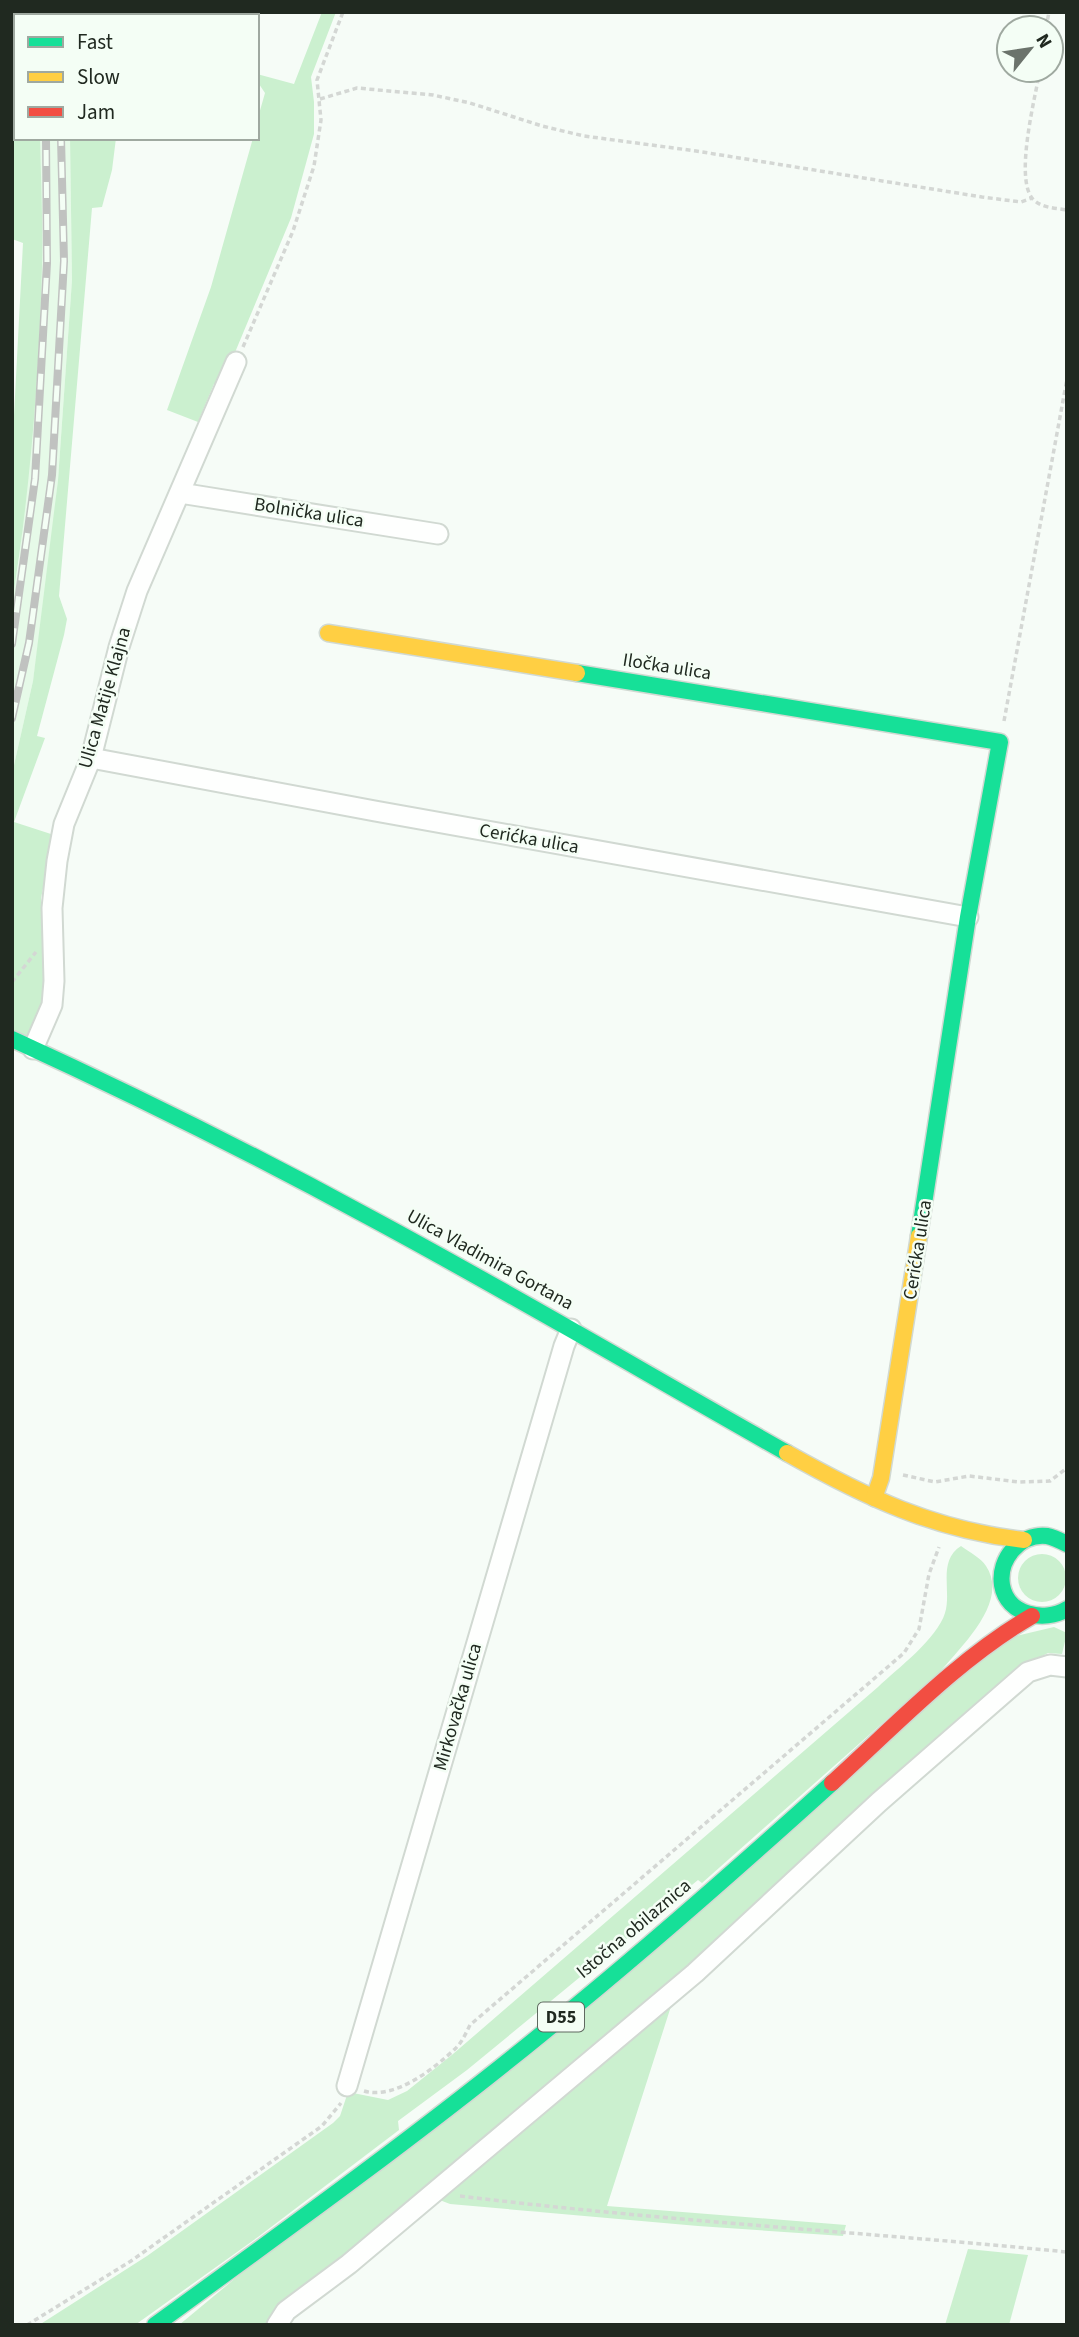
<svg xmlns="http://www.w3.org/2000/svg" width="1079" height="2337" viewBox="0 0 1079 2337" font-family="'Source Sans 3',sans-serif">
  <style>
    .built { fill: #e6fae8 }
    .green { fill: #cbf0cf }
    .lines { fill: none; stroke-linecap: round; stroke-linejoin: round }
    .street-casing { stroke: #d1d9d2; stroke-width: 23 }
    .fast-casing { stroke: #d1d9d2; stroke-width: 19 }
    .slow-casing { stroke: #d1d9d2; stroke-width: 19 }
    .jam-casing { stroke: #d1d9d2; stroke-width: 19 }
    .path { stroke: #d4d7d4; stroke-width: 3.5; stroke-dasharray: 5 3.5; stroke-linecap: butt }
    .street { stroke: #fefffe; stroke-width: 19 }
    .fast { stroke: #16e098; stroke-width: 16 }
    .slow { stroke: #ffcf43; stroke-width: 16 }
    .jam { stroke: #f24e42; stroke-width: 16 }
    .rail-casing { stroke: #c0c2c0; stroke-width: 8 }
    .rail { stroke: #f4fef5; stroke-width: 5; stroke-dasharray: 16; stroke-linecap: butt }
    .labels { text-anchor: middle; dominant-baseline: central; stroke-width: 5; stroke-linejoin: round; paint-order: stroke }
    .shield { fill: #f4fef5; stroke: #606960; stroke-width: 2 }
    .shield-label { font-size: 18px; font-weight: bold; fill: #202920 }
    .street-label { font-size: 19px; fill: #202920; stroke: #f4fef5 }
  </style>
  <rect width="100%" height="100%" fill="#f6fcf7"/>
  <polygon class="built" points="40,138 70,138 72,280 58,480 50,557 33,681 12,774 12,603 19,560 34,405 42,265"/>
  <g class="green">
    <path d="M12,12H38V16H16V138H40C41,181 43,224 42,267C39,379 30,492 12,603V454L23,243L12,239Z"/>
    <polygon points="322,12 336,12 311,77 314,102 314,134 291,218 221,386 214,384 198,422 167,410 211,287 253,138 257,138 257,121 265,93 257,81 257,74 294,84"/>
    <polygon points="70,138 116,138 112,170 102,207 92,208 59,596 67,619 64,635 37,736 45,738 14,822 54,835 41,898 45,985 39,1020 27,1036 12,1030 12,774 33,681 58,480 72,280"/>
    <path d="M961,1546C969,1552 981,1558 986,1566C1010,1602 960,1647 939,1673L702,1883L698,1880L467,2070L398,2121L399,2130L258,2237L135,2325H39L147,2256L333,2123L340,2116L348,2092L388,2100L407,2091L453,2054L878,1687C898,1668 937,1639 945,1613C952,1591 937,1561 961,1546Z"/>
    <circle cx="1042" cy="1578" r="24"/>
    <polygon points="1054,1627 1067,1633 1062,1654 1048,1653 1023,1666 627,2020 272,2325 179,2325 1007,1638"/>
    <polygon points="673,2000 607,2206 846,2225 843,2236 698,2226 450,2204 437,2199"/>
    <polygon points="968,2249 1028,2255 1009,2325 945,2325"/>
  </g>
  <g class="lines">
    <defs>
      <g id="street">
        <polyline points="180,493 438,534"/>
        <polyline points="91,758 375,811 968,917"/>
        <polyline points="33,1049 52,1005 54,981 52,908 57,861 64,824 91,758 119,647 137,591 236,362"/>
        <polyline points="347,2086 564,1346 571,1329"/>
        <polyline points="277,2325 286,2311 349,2264 695,1973 879,1802 1028,1672 1050,1665 1067,1667"/>
      </g>
      <g id="fast">
        <polyline points="577,673 1000,742 968,917 919,1236"/>
        <path d="M12,1039C132,1094 251,1153 367,1216C509,1292 647,1374 787,1453"/>
        <path d="M1067,1544C1061,1541 1053,1537 1047,1536C1020,1533 998,1559 1002,1585C1007,1615 1044,1623 1067,1609"/>
        <path d="M155,2325C286,2230 418,2135 544,2032C643,1952 738,1868 832,1783"/>
      </g>
      <g id="slow">
        <polyline points="328,633 577,673"/>
        <path d="M787,1453C865,1497 934,1530 1024,1540"/>
        <polyline points="874,1498 881,1478 919,1236"/>
      </g>
      <path id="jam" d="M832,1783C896,1725 958,1659 1032,1616"/>
    </defs>
    <use href="#street" class="street-casing"/>
    <use href="#fast" class="fast-casing"/>
    <use href="#slow" class="slow-casing"/>
    <use href="#jam" class="jam-casing"/>
    <g class="path">
      <polyline points="1046,28 1049,12"/>
      <path d="M1040,70C1035,98 1015,176 1032,198C1040,208 1055,208 1067,210"/>
      <polyline points="320,99 357,88 433,95 470,103 542,126 584,136 696,151 982,197 1021,202 1032,198"/>
      <polyline points="243,347 293,231 314,166 321,120 317,80 343,12"/>
      <polyline points="1004,721 1067,379"/>
      <polyline points="12,982 36,952"/>
      <polyline points="903,1475 935,1482 969,1476 1019,1482 1050,1481 1067,1468"/>
      <path d="M364,2091C394,2100 434,2069 456,2048C462,2042 466,2033 470,2025L904,1653L919,1629L929,1574L939,1547"/>
      <path d="M460,2196C661,2221 865,2232 1067,2252"/>
      <polyline points="27,2325 131,2261 322,2126 341,2103"/>
    </g>
    <use href="#street" class="street"/>
    <use href="#fast" class="fast"/>
    <use href="#slow" class="slow"/>
    <use href="#jam" class="jam"/>
    <defs>
      <g id="rail">
        <polyline points="44,12 44,16"/>
        <polyline points="57,12 57,16"/>
        <polyline points="12,644 35,479 47,263 46,138"/>
        <polyline points="12,718 29,643 52,475 64,261 61,138"/>
      </g>
    </defs>
    <use href="#rail" class="rail-casing"/>
    <use href="#rail" class="rail"/>
  </g>
  <g class="labels">
    <rect class="shield" x="538" y="2002.5" width="46" height="29" rx="5"/>
    <g class="shield-label">
      <text x="561" y="2017">D55</text>
    </g>
    <g class="street-label">
      <text transform="translate(309 513) rotate(9)">Bolnička ulica</text>
      <text transform="translate(667 667) rotate(9)">Iločka ulica</text>
      <text transform="translate(105 698) rotate(-74)">Ulica Matije Klajna</text>
      <text transform="translate(529 839) rotate(10)">Cerićka ulica</text>
      <text transform="translate(918 1250) rotate(-81)">Cerićka ulica</text>
      <text transform="translate(490 1260) rotate(29)">Ulica Vladimira Gortana</text>
      <text transform="translate(458 1707) rotate(-74)">Mirkovačka ulica</text>
      <text transform="translate(634 1929) rotate(-40)">Istočna obilaznica</text>
    </g>
  </g>
  <rect width="1079" height="2337" fill="none" stroke="#202920" stroke-width="28"/>
  <rect x="14" y="14" width="245" height="126" fill="#f4fef5" stroke="#9fa9a0" stroke-width="2"/>
  <rect x="28" y="37" width="35" height="10" fill="#16e098" stroke="#9fa9a0" stroke-width="2"/>
  <text x="77" y="49" font-size="21" fill="#202920">Fast</text>
  <rect x="28" y="72" width="35" height="10" fill="#ffcf43" stroke="#9fa9a0" stroke-width="2"/>
  <text x="77" y="84" font-size="21" fill="#202920">Slow</text>
  <rect x="28" y="107" width="35" height="10" fill="#f24e42" stroke="#9fa9a0" stroke-width="2"/>
  <text x="77" y="119" font-size="21" fill="#202920">Jam</text>
  <g transform="translate(1030 49) rotate(60)"><circle r="33" fill="#f4fef5" stroke="#9fa9a0" stroke-width="2"/>
  <path d="M0-5L12 26L0 18L-12 26Z" fill="#6b736b"/>
  <text y="-10" font-size="19" font-weight="bold" text-anchor="middle" fill="#202920">N</text>
  </g>
</svg>
